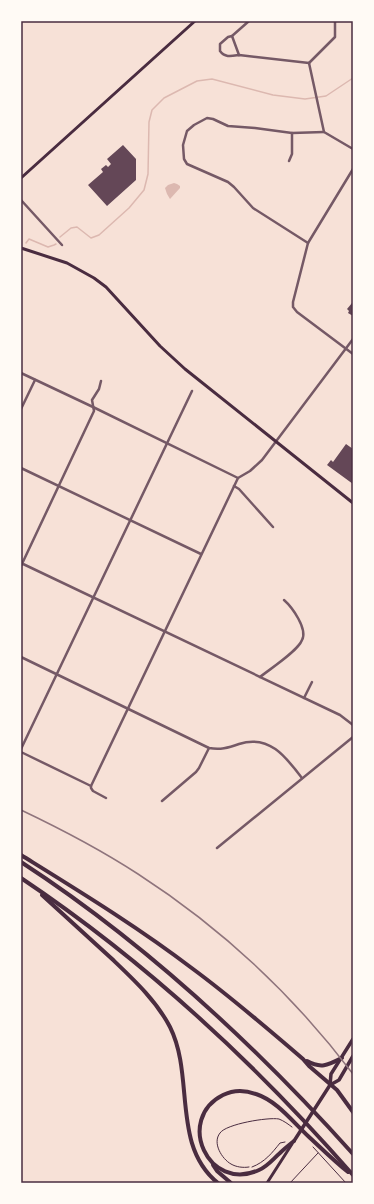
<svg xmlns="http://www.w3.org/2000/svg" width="374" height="1204" viewBox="0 0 374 1204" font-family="Quicksand,sans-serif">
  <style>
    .water { fill: #dcb8b0 }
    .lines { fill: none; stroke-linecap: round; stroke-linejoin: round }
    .stream { stroke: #dcb8b0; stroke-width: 1.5 }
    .building { fill: #644757 }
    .path { stroke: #4a2c40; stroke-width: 1 }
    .minor { stroke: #755966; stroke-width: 2.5 }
    .secondary { stroke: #4a2c40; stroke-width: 3 }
    .primary { stroke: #4a2c40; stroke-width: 3.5 }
    .motorway { stroke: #4a2c40; stroke-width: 4 }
    .rail { stroke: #8f747c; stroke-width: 1.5 }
    .neatline { fill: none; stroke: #4a2c40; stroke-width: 1.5 }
  </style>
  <rect width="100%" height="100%" fill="#f7e1d7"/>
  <polygon class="water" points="174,183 177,184 180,186 180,188 170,199 167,194 165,188 168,185"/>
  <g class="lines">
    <g class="stream">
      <polyline points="60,237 71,228 77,227 91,238 99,235 129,208 144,190 148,174 149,122 152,110 164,98 197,81 212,79 273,95 305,99 326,96 353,78"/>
      <polyline points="26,243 29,239 48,247 54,245 56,244"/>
    </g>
  </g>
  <g class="building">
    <polygon points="123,145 136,159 136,180 107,206 88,185 103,172 101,169 106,165 108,167 111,164 107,159"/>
    <polygon points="352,303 353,304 353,316 348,313 349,311 347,309"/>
    <polygon points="346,444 353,449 353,484 327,465 331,460 333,462"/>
  </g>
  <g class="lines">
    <g class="path">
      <polyline points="313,1147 346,1183"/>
      <path d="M249,1167C243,1168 236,1167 231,1164C222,1159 212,1143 220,1133C226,1124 268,1117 279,1119C284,1121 288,1124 292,1127"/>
      <path d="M252,1167C265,1162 272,1153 280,1143L285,1142"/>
      <polyline points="290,1183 318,1153"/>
    </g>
    <g class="minor">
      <path d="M249,21L232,36L228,37L220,44V51C225,58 232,56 239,55L309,63"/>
      <polyline points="232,36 239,55"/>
      <polyline points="309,63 324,132 353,149"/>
      <polyline points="309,63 335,37 335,21"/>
      <polyline points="289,161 292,154 292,133"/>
      <polyline points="353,169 308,243 293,302 293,307 297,312 353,354"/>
      <polyline points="21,200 62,245"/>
      <polyline points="308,243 253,208 234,187 228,182 187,164 184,159 183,145 187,131 194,125 207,118 213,119 228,126 255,128 292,133 324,132"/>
      <polyline points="21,373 93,407 238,478"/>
      <polyline points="21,409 35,380"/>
      <polyline points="21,468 201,554"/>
      <polyline points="234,486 239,489 273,527"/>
      <polyline points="21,563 340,715 353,725"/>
      <polyline points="21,566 94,411 92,400 99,389 101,381"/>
      <path d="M21,657L209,748C220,750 228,748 239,744C269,734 286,757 302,778"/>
      <path d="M260,677C270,669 298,651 302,640C308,629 292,607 284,600"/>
      <polyline points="304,698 312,682"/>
      <polyline points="21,749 192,391"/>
      <polyline points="21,752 91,786 91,788 93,791 106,798"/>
      <polyline points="91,786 238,478 250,471 262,460 353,339"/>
      <polyline points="162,801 196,772 199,768 209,748"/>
      <polyline points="217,848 353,737"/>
    </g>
    <g class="secondary">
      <polyline points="21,178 195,21"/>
      <polyline points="21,248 67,263 94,278 106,287 160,346 185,369 353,503"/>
      <polyline points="267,1183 292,1144"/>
    </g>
    <g class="primary">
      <polyline points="330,1085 331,1074 353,1039"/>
      <polyline points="294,1141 330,1085 339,1080 353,1056"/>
    </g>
    <g class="motorway">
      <path d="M21,855C79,891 138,927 193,969C231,997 267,1028 303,1059L309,1066L337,1090L353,1112"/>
      <path d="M21,862C144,942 255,1045 353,1154"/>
      <path d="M21,878C145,961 255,1063 353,1175"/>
      <path d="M42,895C65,916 88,937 111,958C133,979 156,1000 170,1027C195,1077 171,1145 218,1183"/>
      <path d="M307,1061C321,1069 328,1065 342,1058"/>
      <path d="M294,1141C289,1145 284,1149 280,1153C273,1159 268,1166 259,1170C208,1193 175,1119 223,1095C233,1090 245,1090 256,1094C277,1101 292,1121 308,1136C321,1148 334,1161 348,1172"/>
      <polyline points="213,1165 217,1171 231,1183"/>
    </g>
    <path class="rail" d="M21,810C61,829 101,850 138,874C220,927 294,996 353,1074"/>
  </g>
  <rect width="374" height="1204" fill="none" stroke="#fffaf5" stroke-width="44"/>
  <rect x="22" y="22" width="330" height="1160" class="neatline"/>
</svg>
